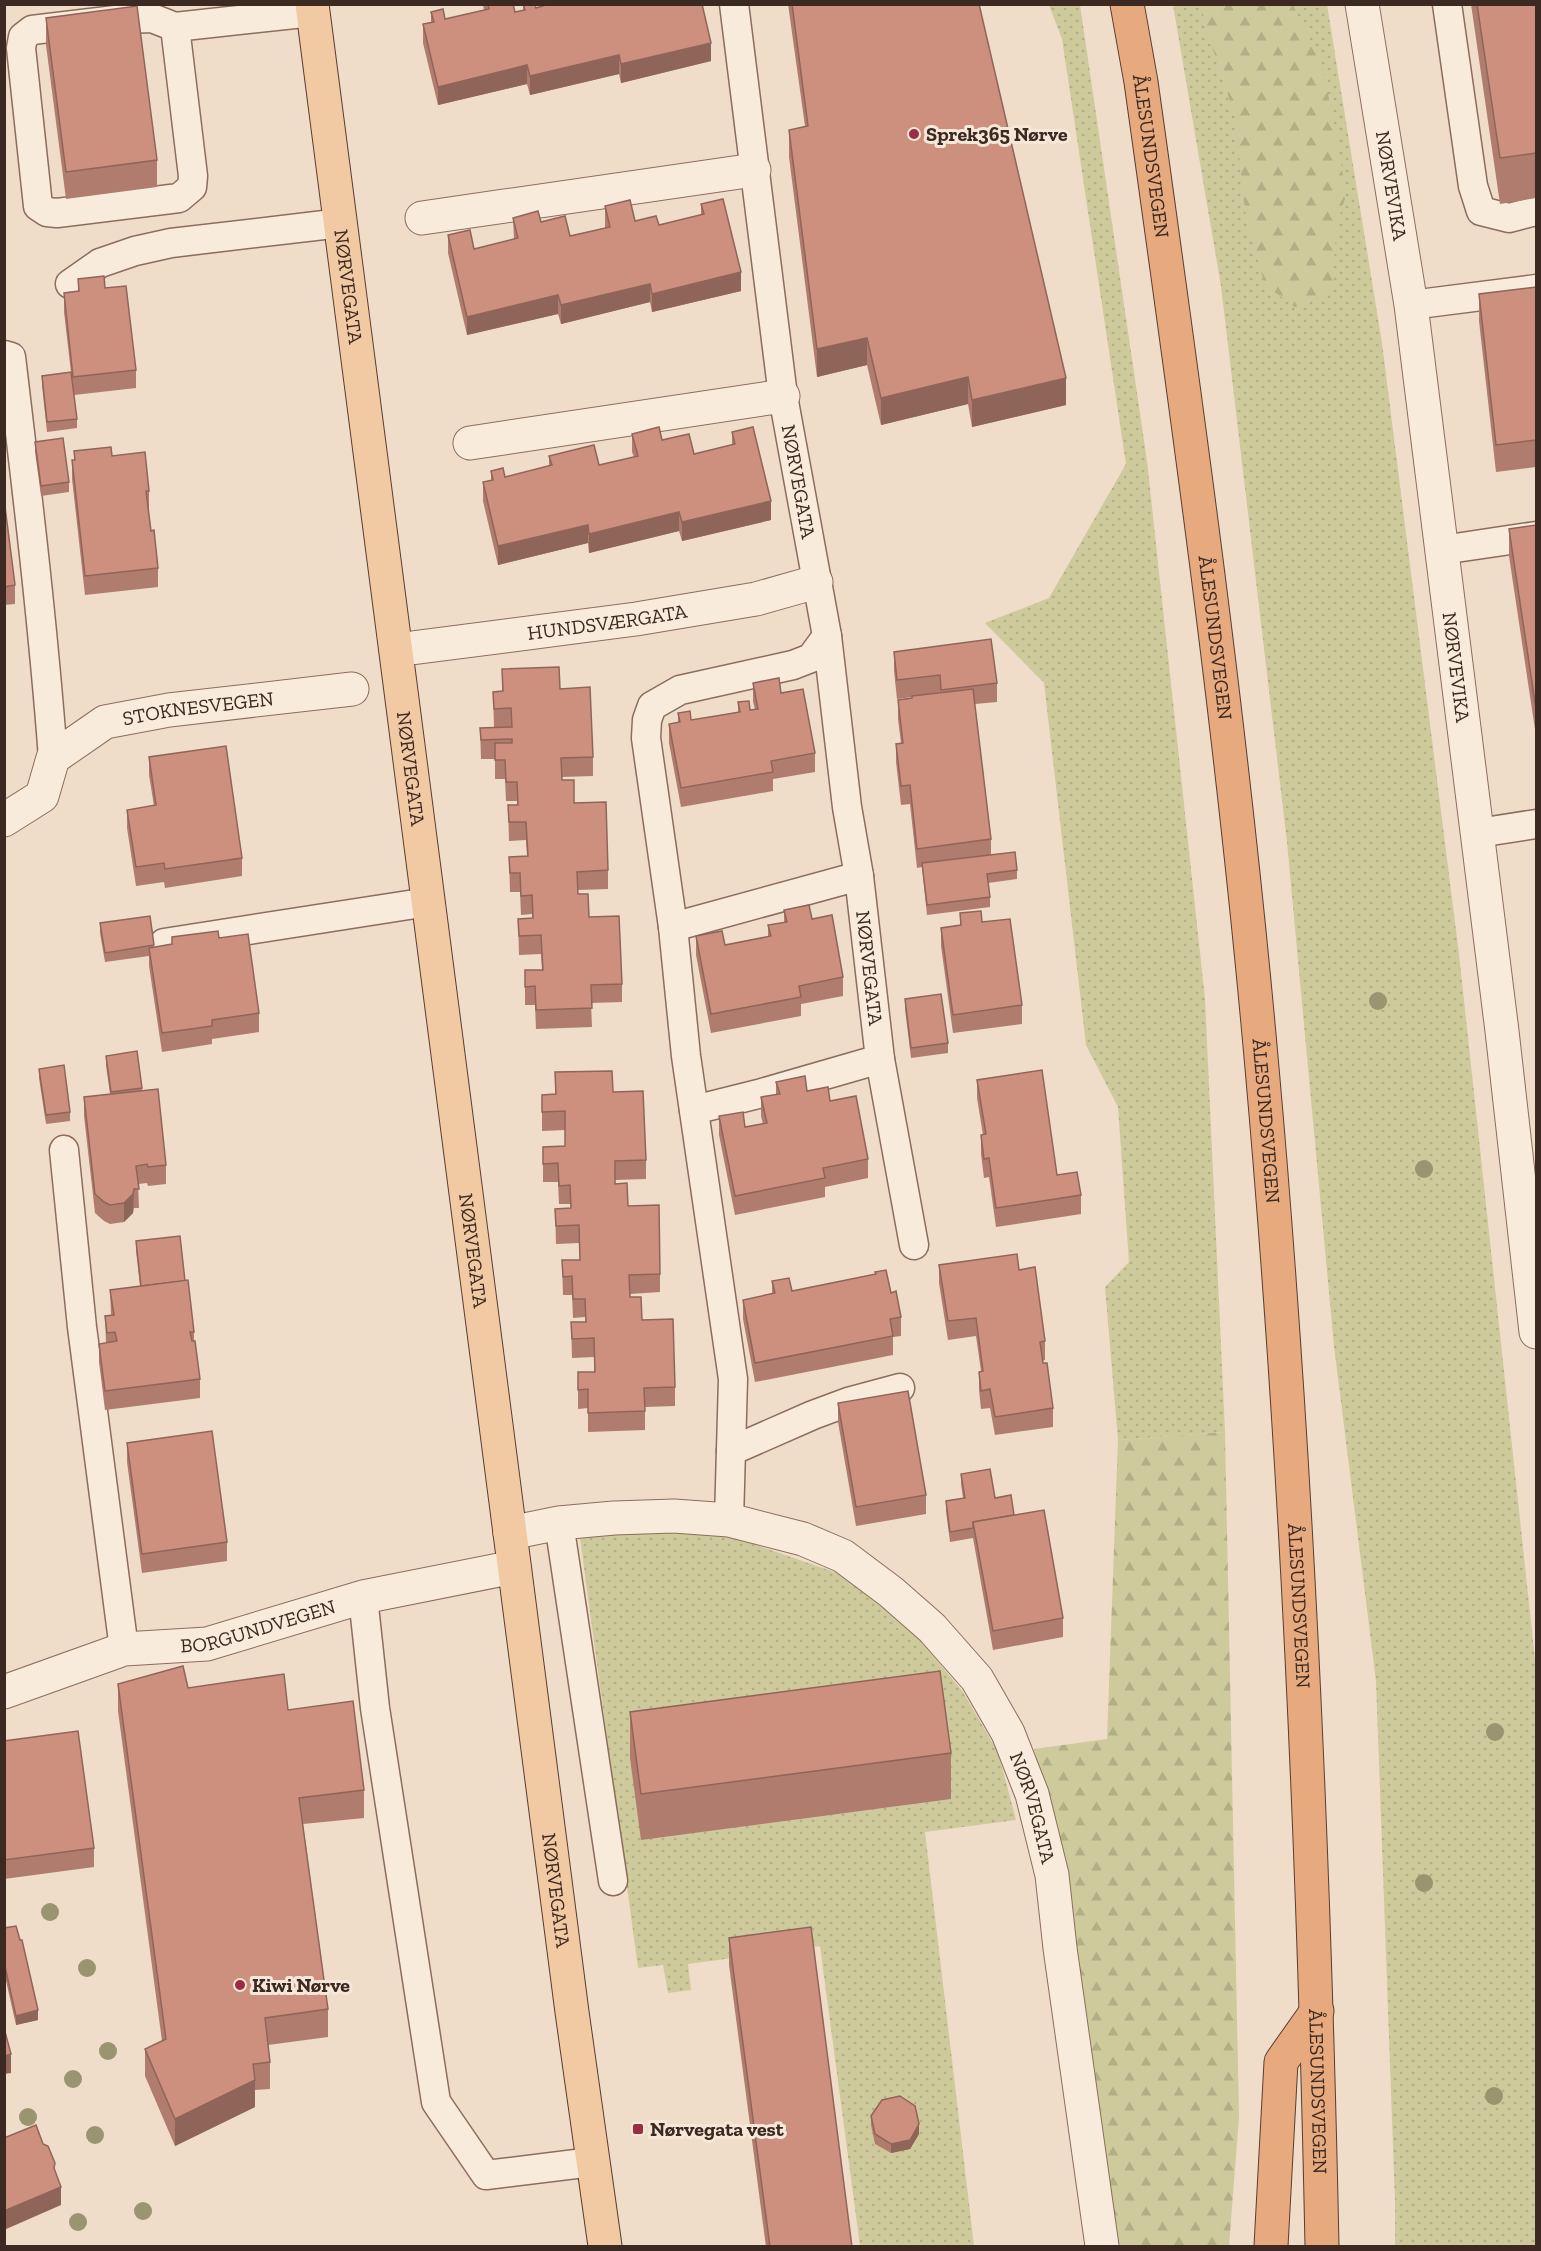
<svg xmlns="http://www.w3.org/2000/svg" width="1541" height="2251" viewBox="0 0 1541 2251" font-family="'Zilla Slab',serif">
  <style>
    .grass { fill: url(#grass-dots) }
    .forest { fill: url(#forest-firs) }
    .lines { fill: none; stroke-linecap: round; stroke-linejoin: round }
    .service-casing { stroke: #8c6d5d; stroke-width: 31 }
    .minor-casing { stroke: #8c6d5d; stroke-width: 35 }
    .primary-casing { stroke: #5a3c31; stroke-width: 35 }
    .trunk-casing { stroke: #5a3c31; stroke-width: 35 }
    .service { stroke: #f9ebdc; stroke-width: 28 }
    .minor { stroke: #f9ebdc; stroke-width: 33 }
    .primary { stroke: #f1c9a2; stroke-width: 33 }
    .trunk { stroke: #e7aa7e; stroke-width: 33 }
    .tree { fill: #9b9470 }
    .wall { fill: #b07c6d }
    .shaded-wall { fill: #906559 }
    .building { fill: #cd907f; stroke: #906559; stroke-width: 1.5 }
    .poi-dot { fill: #9b2d43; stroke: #f6e8d8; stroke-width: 2 }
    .labels { text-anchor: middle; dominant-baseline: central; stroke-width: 6; stroke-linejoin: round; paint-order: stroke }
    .poi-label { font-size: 20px; font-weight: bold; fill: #3c2921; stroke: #f6e8d8; text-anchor: start }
    .street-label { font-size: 20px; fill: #3c2921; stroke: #f6e8d8 }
  </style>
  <defs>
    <pattern id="grass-dots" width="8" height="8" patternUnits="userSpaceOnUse" patternTransform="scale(1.5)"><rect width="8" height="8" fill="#ceca9c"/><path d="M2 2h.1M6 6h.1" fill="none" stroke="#b2ae86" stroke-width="1.8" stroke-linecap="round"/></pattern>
    <pattern id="forest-firs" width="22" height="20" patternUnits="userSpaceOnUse" patternTransform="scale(1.5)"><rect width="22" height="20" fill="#ceca9c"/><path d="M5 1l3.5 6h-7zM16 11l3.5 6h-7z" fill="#b2ae86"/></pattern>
  </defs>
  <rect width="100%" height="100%" fill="#efdcc9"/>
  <g class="grass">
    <polygon points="1049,5 1080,5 1147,461 1205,999 1225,1432 1118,1440 1105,1287 1129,1262 1118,1107 1086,1045 1044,683 985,623 1049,598 1126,464 1062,39"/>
    <polygon points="1173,5 1327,5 1382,343 1459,954 1536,1668 1536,2246 1395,2246 1395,2201 1376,1681 1334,1346 1287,842 1221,286"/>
    <polygon points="616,1532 727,1535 846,1576 921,1641 963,1692 998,1752 1016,1820 925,1832 974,2246 860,2246 820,1946 688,1964 691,1990 668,1993 663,1965 638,1968 580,1538"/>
  </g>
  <g class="forest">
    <polygon points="1201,5 1293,5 1321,61 1336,132 1346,195 1337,225 1331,292 1295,307 1265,285 1246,219 1235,117 1205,24"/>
    <polygon points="1225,1432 1239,2117 1229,2246 1119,2246 1067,1875 1034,1749 1107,1739 1118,1440"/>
  </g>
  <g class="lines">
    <defs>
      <g id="service">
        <path id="s1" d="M734,4L783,396L827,636L847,807L859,876L880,1059L914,1245"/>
        <polyline points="1447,4 1473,186 1481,211 1509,218 1536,211"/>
        <polyline points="175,27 152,18 124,19 32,30 23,37 21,48 38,206 47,212 57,213 179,198 192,187 193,176 175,27 313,12"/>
        <polyline points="70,284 100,263 135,251 171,243 341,223"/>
        <polyline points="1411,305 1536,289"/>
        <path d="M4,355L11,357C27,491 43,624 53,758"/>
        <polyline points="1442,550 1536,536"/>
        <polyline points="1478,833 1536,824"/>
        <polyline points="673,927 859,876"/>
        <polyline points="164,943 428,902"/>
        <polyline points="694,1110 762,1093 880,1059"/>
        <polyline points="64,1150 82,1327 124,1649"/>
        <polyline points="731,1451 813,1415 848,1402 900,1388"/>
        <polyline points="729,1520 733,1379 686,1056 673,927 646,738 647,720 652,706 680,690 793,665 811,658 827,636"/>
        <polyline points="559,1523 613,1881"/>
        <polyline points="363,1597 375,1708 436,2102 486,2175 592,2162"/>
      </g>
      <g id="minor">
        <path id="s2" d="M1362,4L1411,305L1502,1031L1536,1332"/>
        <polyline points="422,218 754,170"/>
        <polyline points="470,443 783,396"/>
        <path id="s3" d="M396,650L636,619L756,599L816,582"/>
        <path id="s4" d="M4,820L42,796L53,758L105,722L169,710L352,689"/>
        <path id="s5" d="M510,1533L559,1523L614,1518L674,1516L729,1520L803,1539L843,1556L891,1592L932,1628L977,1679L1008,1733L1032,1794L1052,1875L1060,1948L1102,2246"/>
        <path id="s6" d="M4,1692L124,1649L207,1644L363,1597L514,1567"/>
      </g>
      <g id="primary">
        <path id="s7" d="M312,4L572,2012L605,2246"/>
      </g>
      <g id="trunk">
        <path id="s8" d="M1127,4L1141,82C1187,410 1233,738 1262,1068C1297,1460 1314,1853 1322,2246"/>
        <polyline points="1271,2246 1281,2062 1317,2011"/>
      </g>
    </defs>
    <use href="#service" class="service-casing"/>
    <use href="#minor" class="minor-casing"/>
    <use href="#primary" class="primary-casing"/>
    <use href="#trunk" class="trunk-casing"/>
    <use href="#service" class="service"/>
    <use href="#minor" class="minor"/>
    <use href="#primary" class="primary"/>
    <use href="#trunk" class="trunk"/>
  </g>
  <g class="tree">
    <circle cx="1378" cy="1001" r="9"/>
    <circle cx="1424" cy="1169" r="9"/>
    <circle cx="1495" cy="1732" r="9"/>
    <circle cx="1424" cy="1883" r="9"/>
    <circle cx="50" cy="1912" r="9"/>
    <circle cx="87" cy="1968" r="9"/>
    <circle cx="108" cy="2051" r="9"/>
    <circle cx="73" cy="2079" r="9"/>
    <circle cx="1494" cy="2096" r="9"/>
    <circle cx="28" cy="2117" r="9"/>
    <circle cx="95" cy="2135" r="9"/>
    <circle cx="143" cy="2211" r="9"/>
    <circle cx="78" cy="2222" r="9"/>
  </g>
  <g class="wall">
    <polygon points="483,4 513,4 515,12 523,11 523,4 535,4 536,8 711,61 621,83 619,74 530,95 527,84 438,105 423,43 423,24 431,22 431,12 445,19 484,10"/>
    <polygon points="788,4 979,4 1066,405 972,427 968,404 881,425 867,365 817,377 789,157 789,130 805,126"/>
    <polygon points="1471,4 1536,4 1536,198 1500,204"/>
    <polygon points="46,18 157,160 157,187 66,199 46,45"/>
    <polygon points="701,204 741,291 652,312 650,302 561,324 558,314 467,335 448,253 448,235 474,249 514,239 513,218 541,222 570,236 605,228 605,206 635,221 659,225 701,215"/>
    <polygon points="78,279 105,288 136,370 136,388 74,395 77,419 77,428 47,432 42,385 42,376 71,372 64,312 64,293 78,291"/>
    <polygon points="1536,287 1536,467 1496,472 1479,321 1479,294"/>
    <polygon points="732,432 771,520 682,541 679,531 589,553 588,543 498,565 483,501 483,482 491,480 491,471 505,477 549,466 549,456 599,465 634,457 632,452 632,434 662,440 694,454 732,445"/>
    <polygon points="35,442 69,482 69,492 41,496 35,452"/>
    <polygon points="74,451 112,456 149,491 149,509 148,510 151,531 158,568 158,587 85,595 72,479 72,460 74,460"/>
    <polygon points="4,499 15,585 15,604 4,605"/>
    <polygon points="1536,525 1536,736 1509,556 1509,529"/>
    <polygon points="894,652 997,683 997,702 975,704 991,839 991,855 1017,870 1017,879 988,883 990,897 990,907 927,915 922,867 917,868 910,804 901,805 896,762 896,744 901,743 898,719 898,700 912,698 912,697 897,699 894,671"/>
    <polygon points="502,669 560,689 593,757 593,776 562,777 562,780 574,803 608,870 608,889 578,890 578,894 622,984 622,1002 591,1003 592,1027 536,1029 535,1005 525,1005 525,970 542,970 541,954 519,955 518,919 532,919 532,914 521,915 520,892 510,892 509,857 527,856 526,840 509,841 508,805 517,805 517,801 506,801 505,779 495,779 495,759 481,759 480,728 494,727 493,692 502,691"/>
    <polygon points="753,683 781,693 815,753 815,772 773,779 773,791 681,807 669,743 669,724 678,722 678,713 691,720 738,712 738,702 750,710 755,709 753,702"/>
    <polygon points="149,757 242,858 242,876 165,888 164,882 136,886 127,828 127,810 154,806 149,775"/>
    <polygon points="784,910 812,919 843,977 843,996 801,1004 801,1016 711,1033 696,955 696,936 725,945 768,937 768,925 784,922"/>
    <polygon points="960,913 982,922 1022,1005 1022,1024 953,1033 941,946 941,928 960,925"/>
    <polygon points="150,916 154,947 172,944 172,937 219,938 259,1013 259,1032 212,1039 212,1044 162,1052 149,966 149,956 105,962 100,933 100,923"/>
    <polygon points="905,999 948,1043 948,1053 911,1058 905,1009"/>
    <polygon points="106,1056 142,1088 142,1091 166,1165 166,1184 148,1186 147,1183 138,1184 139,1208 134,1208 133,1213 124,1222 110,1224 104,1221 95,1213 84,1116 84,1097 110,1094 106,1065"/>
    <polygon points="39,1069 70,1112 70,1121 46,1124 39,1078"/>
    <polygon points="555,1072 613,1092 646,1160 646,1179 615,1180 615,1184 628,1206 660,1274 660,1292 630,1294 630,1297 675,1387 675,1406 645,1407 645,1430 588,1432 588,1408 578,1409 578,1372 594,1372 594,1357 572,1358 571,1322 585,1322 585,1317 573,1318 572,1295 563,1295 562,1260 580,1260 579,1243 556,1244 555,1209 571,1208 570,1204 559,1204 558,1182 543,1182 543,1147 565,1146 565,1130 542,1131 542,1095 555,1094"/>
    <polygon points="977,1080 1057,1175 1081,1195 1081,1214 996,1227 989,1177 984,1178 981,1154 981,1135 983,1135 977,1098"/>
    <polygon points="776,1082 807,1091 830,1101 868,1159 868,1178 825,1187 825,1197 735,1215 719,1135 719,1116 745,1127 763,1124 761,1116 761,1097 776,1095"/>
    <polygon points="136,1241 185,1281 194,1332 194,1341 200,1379 200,1398 105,1410 99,1362 99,1344 106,1343 105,1316 111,1315 110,1290 140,1286 136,1251"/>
    <polygon points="939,1265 1019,1270 1045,1341 1045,1360 1042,1361 1053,1408 1053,1427 995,1435 990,1408 981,1409 979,1390 979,1372 981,1371 976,1336 948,1340 939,1283"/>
    <polygon points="875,1272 891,1293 901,1317 901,1336 893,1337 893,1355 755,1382 743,1319 743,1300 772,1294 772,1281 792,1291 875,1275"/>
    <polygon points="838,1403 926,1495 926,1514 856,1526 838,1422"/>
    <polygon points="127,1443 227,1542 227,1561 142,1573 127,1462"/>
    <polygon points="961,1474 995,1498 1014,1515 1063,1618 1063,1637 993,1650 973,1538 950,1542 946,1511 946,1501 963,1498 961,1484"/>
    <polygon points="118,1684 188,1688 288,1710 364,1790 364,1818 303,1824 328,2009 328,2037 268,2045 270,2062 270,2089 255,2090 255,2107 175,2146 145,2076 145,2049 162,2041 118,1711"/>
    <polygon points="630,1712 951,1753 951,1799 641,1840 630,1758"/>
    <polygon points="4,1741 94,1848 94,1867 4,1879"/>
    <polygon points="4,1928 38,2020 16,2025 4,1972"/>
    <polygon points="729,1938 852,2247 766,2247 729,1965"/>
    <polygon points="871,2116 919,2134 910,2149 891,2153 875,2144 871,2125"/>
  </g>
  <g class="shaded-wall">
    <polygon points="711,43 711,61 621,83 621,64"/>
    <polygon points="619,55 619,74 530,95 530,76"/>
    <polygon points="527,65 527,84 438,105 438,87"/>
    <polygon points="741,272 741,291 652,312 652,294"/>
    <polygon points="650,284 650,302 561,324 561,305"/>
    <polygon points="558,295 558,314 467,335 467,317"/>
    <polygon points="867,338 867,365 817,377 817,349"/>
    <polygon points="968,377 968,404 881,425 881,398"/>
    <polygon points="1066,378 1066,405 972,427 972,400"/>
    <polygon points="771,501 771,520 682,541 682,522"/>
    <polygon points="679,512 679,531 589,553 589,534"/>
    <polygon points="588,525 588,543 498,565 498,546"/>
    <polygon points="134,1189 133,1213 124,1222 124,1203"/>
    <polygon points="38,2010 38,2020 16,2025 16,2016"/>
    <polygon points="11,2054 11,2073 4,2074 4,2056"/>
    <polygon points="255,2080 255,2107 175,2146 175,2119"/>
    <polygon points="919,2124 919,2134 910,2149 891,2153 891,2144"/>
    <polygon points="61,2187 61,2205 4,2230 4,2211"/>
  </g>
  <g class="building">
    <polygon points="488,4 513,4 515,12 525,10 523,4 535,4 536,8 549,4 702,4 711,43 621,64 619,55 530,76 527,65 438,87 423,24 434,22 431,12 443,9 445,19 489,9"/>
    <polygon points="792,4 979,4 1066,378 972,400 968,377 881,398 867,338 817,349 789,130 808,126"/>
    <polygon points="1477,4 1536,4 1536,153 1500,158"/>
    <polygon points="137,6 157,160 66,172 46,18"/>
    <polygon points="723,199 741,272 652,294 650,284 561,305 558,295 467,317 448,235 470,230 474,249 518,238 513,218 538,211 541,222 565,216 570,236 610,227 605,206 630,200 635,221 656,216 659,225 704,214 701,204"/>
    <polygon points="104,276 105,288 126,286 136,370 73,377 64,293 79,291 78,279"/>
    <polygon points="1536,287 1536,440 1496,445 1479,294"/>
    <polygon points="71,372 77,419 47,422 42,376"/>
    <polygon points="659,427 662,440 689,434 694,454 735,444 732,432 753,427 771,501 682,522 679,512 589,534 588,525 498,546 483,482 493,480 491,471 503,468 505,477 552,465 549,456 594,445 599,465 638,456 632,434"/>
    <polygon points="63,438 69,482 41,486 35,442"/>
    <polygon points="111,447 112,456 145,452 149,491 146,491 151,531 154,530 158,568 85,576 72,460 75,460 74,451"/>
    <polygon points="4,499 15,585 4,587"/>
    <polygon points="1536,525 1536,709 1509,529"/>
    <polygon points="991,639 997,683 941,690 940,675 897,680 894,652"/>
    <polygon points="559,667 560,689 590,687 593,757 561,758 562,780 574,780 574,803 606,802 608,870 577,872 578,894 588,894 589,917 619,916 622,984 591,985 592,1008 536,1010 535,986 525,987 525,970 543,970 541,935 519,936 518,919 533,918 532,895 521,896 520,873 510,873 509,857 528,856 526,822 509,822 508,805 518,805 517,782 506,782 505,760 495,760 495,743 512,743 512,739 481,740 480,728 512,727 511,708 494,709 493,692 503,691 502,669"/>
    <polygon points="779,678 781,693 803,689 815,753 771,761 773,772 681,788 669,724 680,722 678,713 690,711 691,720 716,716 740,712 738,702 749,701 750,710 758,709 753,683"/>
    <polygon points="973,689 991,839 917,849 910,785 901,786 896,744 903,743 898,700 912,698 912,696"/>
    <polygon points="226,746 242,858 165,869 164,863 136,867 127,810 156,805 149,757"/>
    <polygon points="1015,852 1017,870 987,874 990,897 927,905 922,863"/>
    <polygon points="809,905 812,919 832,915 843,977 799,986 801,997 711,1014 696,936 722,931 725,945 771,936 768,925 787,922 784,910"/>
    <polygon points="981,911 982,922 1010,919 1022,1005 953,1015 941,928 961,925 960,913"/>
    <polygon points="150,916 154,945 105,953 100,923"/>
    <polygon points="218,931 219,938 248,934 259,1013 212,1020 212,1026 162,1033 149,948 172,944 172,937"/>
    <polygon points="941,994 948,1043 911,1048 905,999"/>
    <polygon points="137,1051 142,1088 111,1092 106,1056"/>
    <polygon points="64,1065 70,1112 46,1115 39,1069"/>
    <polygon points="1042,1070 1057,1175 1077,1172 1081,1195 996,1208 989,1158 984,1159 981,1135 986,1134 977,1080"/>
    <polygon points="612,1071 613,1092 643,1091 646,1160 615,1161 615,1184 627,1183 628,1206 659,1205 660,1274 629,1275 630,1297 641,1297 642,1320 673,1319 675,1387 644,1388 645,1411 588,1413 588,1389 578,1390 578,1372 595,1372 594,1338 572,1339 571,1322 586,1322 585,1299 573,1299 572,1276 563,1277 562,1260 580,1260 579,1225 556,1226 555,1209 571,1208 570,1185 559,1186 558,1163 543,1164 543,1147 565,1146 565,1111 542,1112 542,1095 556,1094 555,1072"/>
    <polygon points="805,1076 807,1091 828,1087 830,1101 856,1096 868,1159 823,1168 825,1178 735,1196 719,1116 743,1112 745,1127 767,1123 761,1097 780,1094 776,1082"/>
    <polygon points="158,1089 166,1165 148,1167 147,1164 136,1166 139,1189 134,1189 133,1194 124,1203 110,1205 104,1202 95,1194 84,1097"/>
    <polygon points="180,1236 185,1281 141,1286 136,1241"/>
    <polygon points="1017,1254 1019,1270 1035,1267 1045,1341 1040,1342 1043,1363 1047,1363 1053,1408 995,1417 990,1389 981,1391 979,1372 983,1371 976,1318 948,1321 939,1265"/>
    <polygon points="886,1270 891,1293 896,1291 901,1317 890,1319 893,1336 755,1363 743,1300 775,1293 772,1281 789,1278 792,1291 876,1274 875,1272"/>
    <polygon points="188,1280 194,1332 190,1332 192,1341 195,1341 200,1379 105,1391 99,1344 117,1341 115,1332 107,1333 105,1316 114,1315 110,1290"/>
    <polygon points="908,1391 926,1495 856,1507 838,1403"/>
    <polygon points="212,1431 227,1542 142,1554 127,1443"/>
    <polygon points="990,1469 995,1498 1011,1495 1014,1515 973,1522 973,1528 950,1532 946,1501 965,1498 961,1474"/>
    <polygon points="1044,1510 1063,1618 993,1631 973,1522"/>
    <polygon points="183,1666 188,1688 284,1674 288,1710 353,1701 364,1790 299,1798 328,2009 265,2018 270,2062 253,2064 255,2080 175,2119 145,2049 166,2039 118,1684"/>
    <polygon points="940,1671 951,1753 641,1794 630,1712"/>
    <polygon points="78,1731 94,1848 4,1860 4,1741"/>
    <polygon points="16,1926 20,1940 22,1940 38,2010 16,2016 4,1962 4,1928"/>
    <polygon points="811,1927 852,2247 770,2247 729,1938"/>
    <polygon points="4,2028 11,2054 4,2056"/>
    <polygon points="900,2096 915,2106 919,2124 910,2140 891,2144 875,2134 871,2116 882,2100"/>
    <polygon points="36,2125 43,2144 48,2146 55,2163 54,2168 61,2187 4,2211 4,2138"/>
  </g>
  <g class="poi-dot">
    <circle cx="914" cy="134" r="6"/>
    <circle cx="240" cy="1985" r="6"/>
    <rect x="632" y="2123" width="12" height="12" rx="3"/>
  </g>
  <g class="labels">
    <g class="poi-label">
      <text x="926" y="134">Sprek365 Nørve</text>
      <text x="252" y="1985">Kiwi Nørve</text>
      <text x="650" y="2129">Nørvegata vest</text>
    </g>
    <g class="street-label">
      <text stroke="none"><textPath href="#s8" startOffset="154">ÅLESUNDSVEGEN</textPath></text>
      <text stroke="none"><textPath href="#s2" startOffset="184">NØRVEVIKA</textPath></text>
      <text stroke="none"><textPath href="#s7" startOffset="285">NØRVEGATA</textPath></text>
      <text stroke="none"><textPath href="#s1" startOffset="482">NØRVEGATA</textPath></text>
      <text stroke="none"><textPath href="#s3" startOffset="213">HUNDSVÆRGATA</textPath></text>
      <text stroke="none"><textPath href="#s8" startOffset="640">ÅLESUNDSVEGEN</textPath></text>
      <text stroke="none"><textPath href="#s2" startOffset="670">NØRVEVIKA</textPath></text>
      <text stroke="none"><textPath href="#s4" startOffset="242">STOKNESVEGEN</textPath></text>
      <text stroke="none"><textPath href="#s7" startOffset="771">NØRVEGATA</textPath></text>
      <text stroke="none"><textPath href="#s1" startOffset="974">NØRVEGATA</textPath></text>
      <text stroke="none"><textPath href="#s8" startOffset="1126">ÅLESUNDSVEGEN</textPath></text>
      <text stroke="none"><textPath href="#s7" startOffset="1257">NØRVEGATA</textPath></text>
      <text stroke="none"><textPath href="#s8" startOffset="1612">ÅLESUNDSVEGEN</textPath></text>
      <text stroke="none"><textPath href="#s6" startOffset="264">BORGUNDVEGEN</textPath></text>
      <text stroke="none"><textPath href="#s5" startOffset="664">NØRVEGATA</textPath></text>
      <text stroke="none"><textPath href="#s7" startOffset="1902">NØRVEGATA</textPath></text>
      <text stroke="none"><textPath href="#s8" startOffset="2098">ÅLESUNDSVEGEN</textPath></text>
    </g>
  </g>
  <rect width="1541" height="2251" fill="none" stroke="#3c2921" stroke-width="12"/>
</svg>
